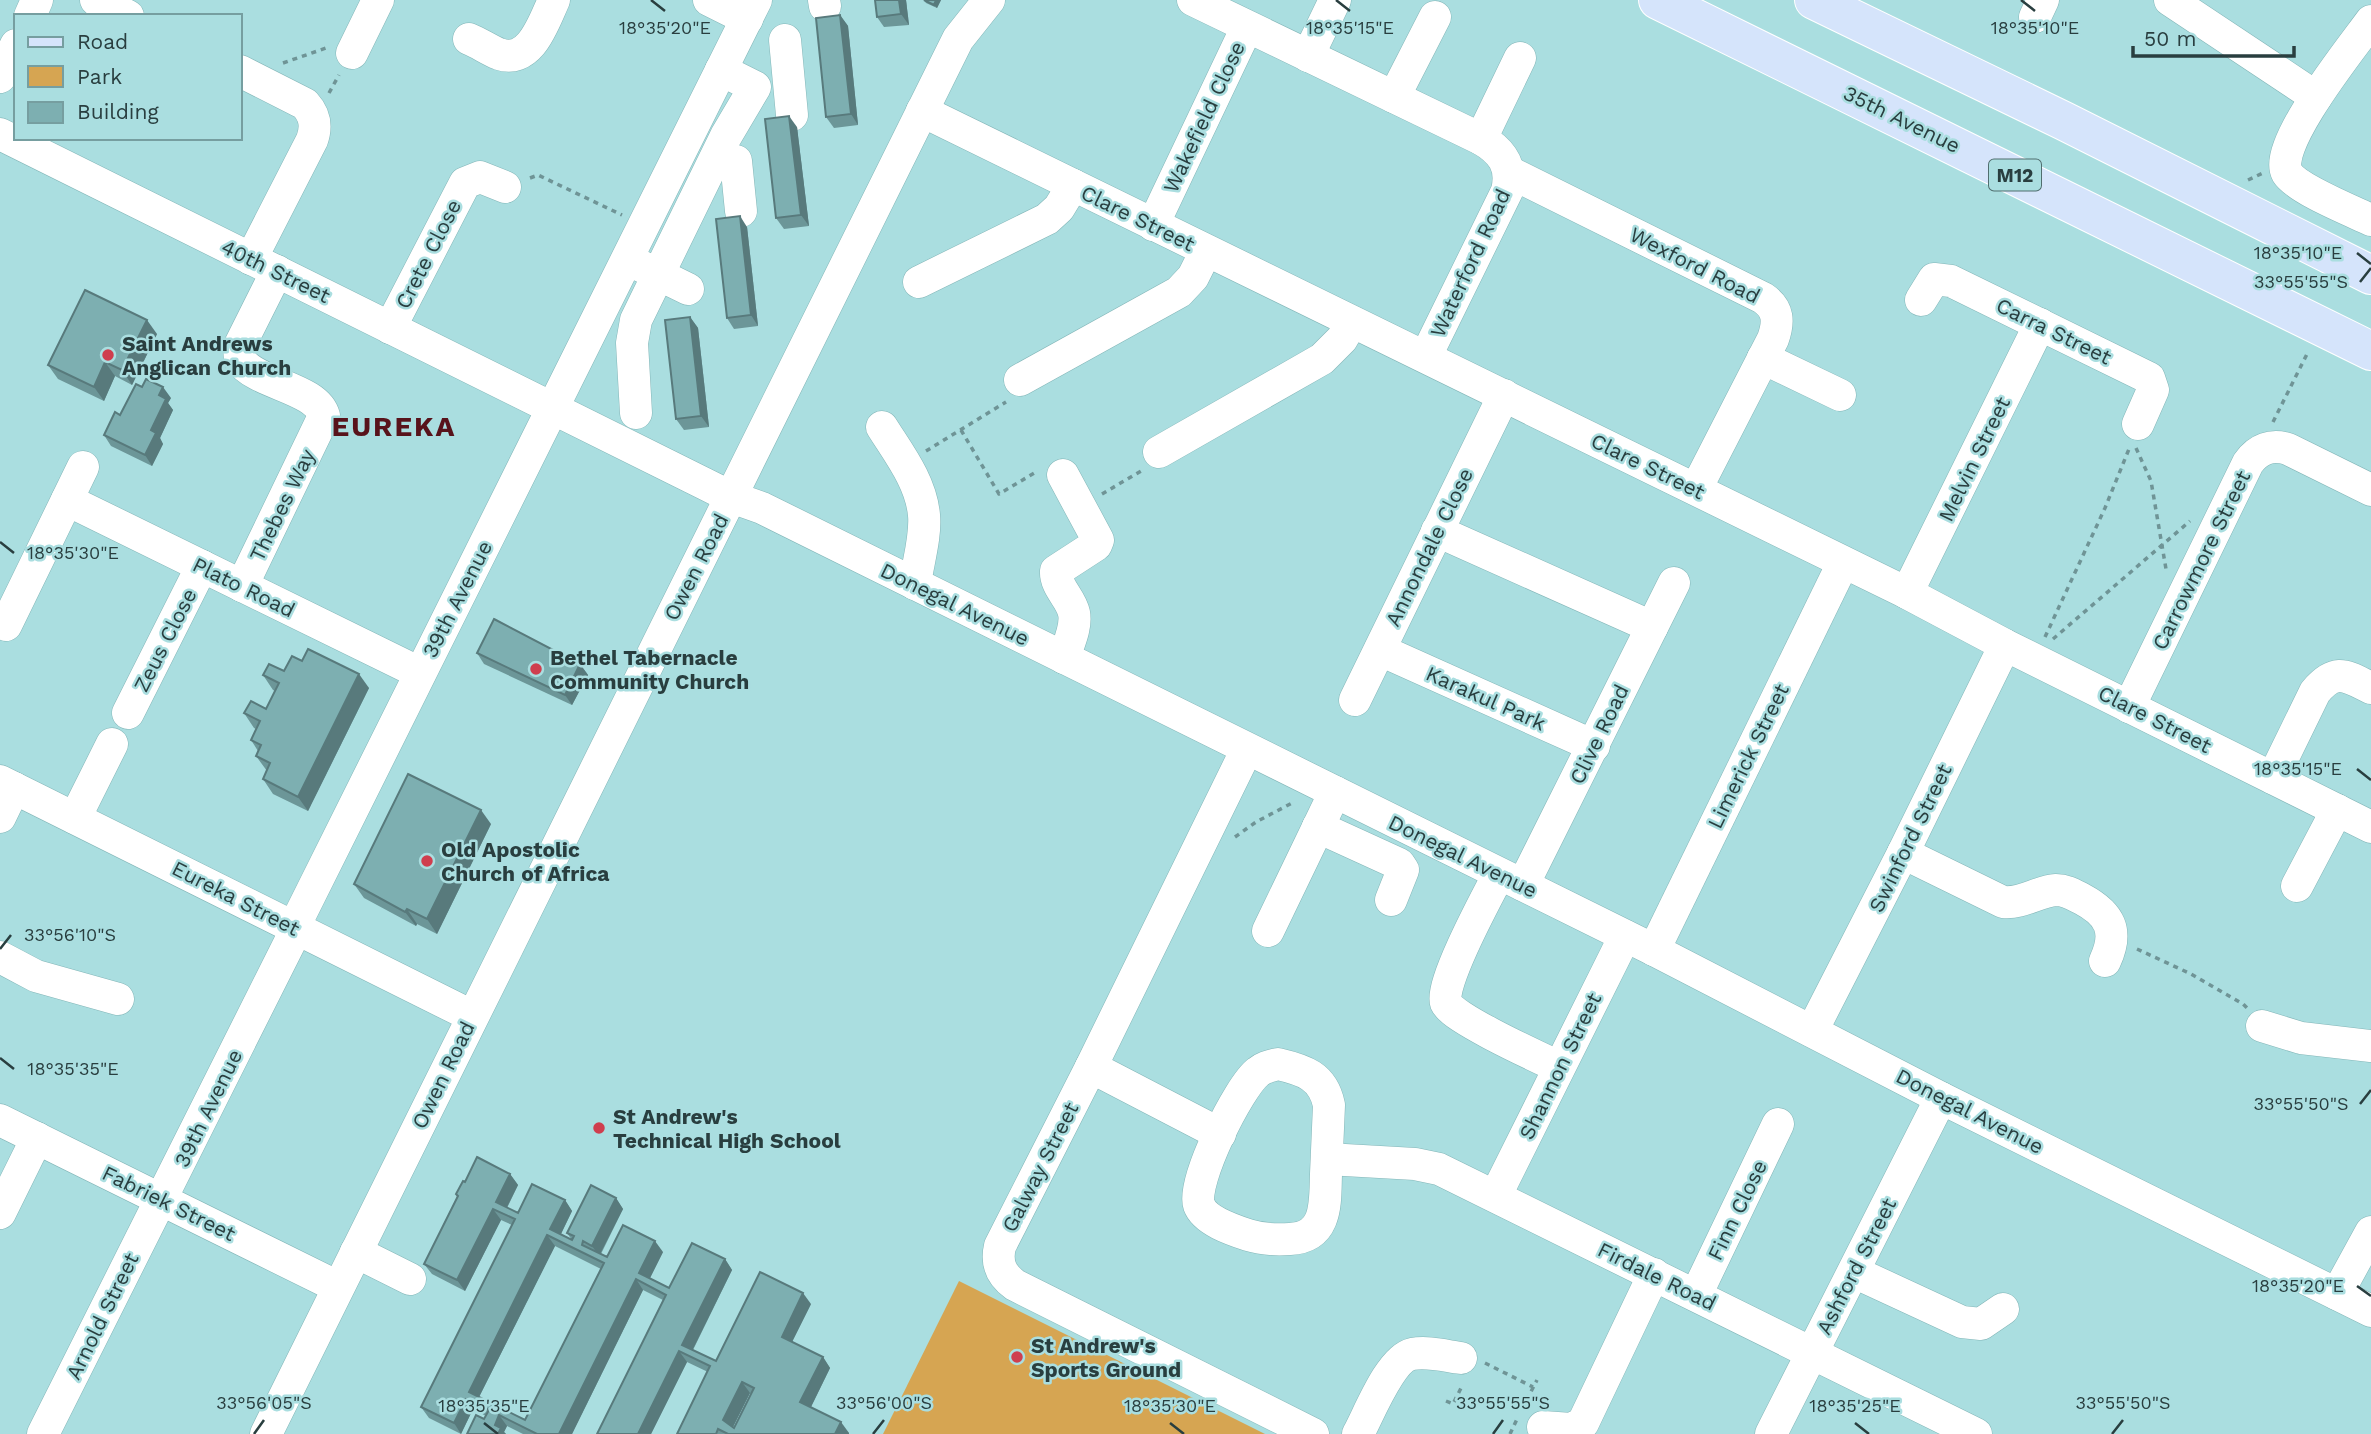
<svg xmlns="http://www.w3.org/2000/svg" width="2371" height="1434" viewBox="0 0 2371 1434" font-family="'Work Sans',sans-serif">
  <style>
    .green { fill: #d6a552 }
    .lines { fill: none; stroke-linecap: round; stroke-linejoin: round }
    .minor-casing { stroke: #83b6b8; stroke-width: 33 }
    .major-casing { stroke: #fff; stroke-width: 40 }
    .path { stroke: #6f9496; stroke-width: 3.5; stroke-dasharray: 5 5; stroke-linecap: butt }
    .minor { stroke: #fff; stroke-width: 32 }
    .major { stroke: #d5e4fb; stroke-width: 38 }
    .wall { fill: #6c9698; fill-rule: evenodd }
    .shaded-wall { fill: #587a7c }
    .building { fill: #7dafb1; stroke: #587a7c; stroke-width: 2; fill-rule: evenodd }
    .ticks { fill: none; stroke: #293e3f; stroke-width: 2.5 }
    .poi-dot { fill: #cf3e4e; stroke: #aadee0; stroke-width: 2.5 }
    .labels { text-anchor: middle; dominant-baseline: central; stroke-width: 5; stroke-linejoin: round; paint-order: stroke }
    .shield { fill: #aadee0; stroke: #506e6f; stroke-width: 2 }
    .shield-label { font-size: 19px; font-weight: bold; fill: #293e3f }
    .street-label { font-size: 21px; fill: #293e3f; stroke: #aadee0 }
    .poi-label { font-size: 21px; font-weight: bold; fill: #293e3f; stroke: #aadee0; text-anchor: start }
    .district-label { font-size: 28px; font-weight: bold; letter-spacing: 2px; fill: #58131b; stroke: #aadee0 }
    .ticks-label { font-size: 18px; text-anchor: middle; fill: #293e3f; stroke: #aadee0; stroke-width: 5; stroke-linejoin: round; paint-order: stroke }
  </style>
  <rect width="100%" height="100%" fill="#aadee0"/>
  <polygon class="green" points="959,1281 1265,1434 883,1434"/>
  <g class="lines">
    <defs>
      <g id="minor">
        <polyline points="96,0 128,16"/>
        <polyline points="709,0 747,19"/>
        <polyline points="824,0 825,6"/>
        <path d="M1193,0L1481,139C1502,151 1513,166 1507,191L1426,356"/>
        <polyline points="2170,0 2316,97"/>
        <polyline points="30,16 37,0"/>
        <polyline points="2035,17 2043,0"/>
        <path d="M2371,21C2353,46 2272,146 2287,173C2297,189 2352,211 2371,220"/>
        <path d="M469,39C479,43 489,50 499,54C531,65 544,21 554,0"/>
        <polyline points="785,40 792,115"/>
        <polyline points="352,53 378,0"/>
        <polyline points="1308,56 1335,0"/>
        <path d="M240,71L305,104C315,115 317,126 312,140L251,259"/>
        <polyline points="0,77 16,45"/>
        <polyline points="1394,97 1435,17"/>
        <polyline points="922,111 1907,593 2005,645 2371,827"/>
        <polyline points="0,134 705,484 731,497 762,508 1654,950 1941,1098 2371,1311"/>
        <polyline points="1481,139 1520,58"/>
        <polyline points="736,161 741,211"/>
        <path d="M1509,172L1763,298C1779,309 1779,322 1773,339L1696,489"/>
        <polyline points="1153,225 1247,27"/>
        <polyline points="641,266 688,289"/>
        <polyline points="919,282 1047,219 1059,208 1073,185"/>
        <polyline points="1921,300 1934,279 1951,281 2149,378 2153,390 2138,424"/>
        <polyline points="390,328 465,183 480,177 505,187"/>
        <polyline points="1763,358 1840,395"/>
        <polyline points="1020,380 1179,292 1193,277 1206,251"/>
        <polyline points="636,413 632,343 636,320 726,136 755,87 721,70"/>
        <path d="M882,427C899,454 921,482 924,515C926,537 918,562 915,584"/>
        <polyline points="1159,452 1322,359 1342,339 1352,322"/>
        <path d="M1063,475L1098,540L1096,545L1056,571C1055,587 1071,598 1074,613C1077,627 1068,645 1064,658"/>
        <polyline points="67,500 420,673"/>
        <polyline points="1437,531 1652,627"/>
        <path d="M242,586L324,416C317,388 256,384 240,360L239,347L277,271"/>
        <polyline points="1907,593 2040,324"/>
        <polyline points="6,625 83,467"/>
        <polyline points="1380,650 1594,746"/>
        <polyline points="1355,700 1504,395"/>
        <path d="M2129,707L2248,463C2258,449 2271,444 2288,449L2371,490"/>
        <polyline points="128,713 202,566"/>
        <path d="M1247,749L1091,1067L1000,1246C996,1263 1001,1275 1015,1285L1313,1434"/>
        <path d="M2273,778L2315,692C2336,667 2346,676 2371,688"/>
        <polyline points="0,781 472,1016"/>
        <polyline points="0,817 14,788"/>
        <polyline points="75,818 112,744"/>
        <polyline points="1318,827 1399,864 1403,870 1391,900"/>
        <path d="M1903,853L2003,902C2023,904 2038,891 2056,890C2066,890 2074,895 2082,899C2110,914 2119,931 2105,961"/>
        <path d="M1499,874C1488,895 1439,985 1446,1003C1452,1018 1540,1058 1559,1067"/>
        <polyline points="1523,885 1674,583"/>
        <polyline points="2297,886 2337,810"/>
        <polyline points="1268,931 1335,792"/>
        <polyline points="1654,950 1843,563"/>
        <polyline points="0,957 36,976 118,999"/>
        <polyline points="2262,1026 2301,1038 2371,1046"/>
        <polyline points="1812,1031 1903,853 2005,645"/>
        <path d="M1278,1064C1304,1070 1323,1076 1329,1105C1328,1128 1327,1151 1326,1174C1325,1203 1328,1237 1290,1239C1276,1240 1261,1239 1248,1235C1233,1230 1205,1221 1199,1205C1191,1183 1239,1086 1258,1072C1264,1067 1270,1066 1278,1064Z"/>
        <polyline points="1091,1067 1220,1134"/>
        <polyline points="0,1120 338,1287"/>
        <polyline points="1327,1159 1415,1164 1439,1169 1976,1434"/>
        <polyline points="1496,1195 1625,936"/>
        <polyline points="0,1213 37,1138"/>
        <polyline points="356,1252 410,1279"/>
        <polyline points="1854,1272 1962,1322 1981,1324 2003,1309"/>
        <polyline points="2337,1294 2371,1232"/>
        <polyline points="1696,1295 1778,1124"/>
        <polyline points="1543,1427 1571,1429 1583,1423 1654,1274"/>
        <polyline points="43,1434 291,940 294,927 756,0"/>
        <polyline points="266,1434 958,39 989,0"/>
        <path d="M1358,1434C1369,1414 1390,1359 1412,1354C1428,1351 1446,1356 1461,1358"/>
        <polyline points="1771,1434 1941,1098"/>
      </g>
      <g id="major">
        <polyline points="1658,0 2371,351"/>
        <polyline points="1814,0 2064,121 2371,275"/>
      </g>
    </defs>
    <use href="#minor" class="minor-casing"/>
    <use href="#major" class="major-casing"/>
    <g class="path">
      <polyline points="283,63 329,47"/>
      <polyline points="329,93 339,75"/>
      <polyline points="530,178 538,175 622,215"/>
      <polyline points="2248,180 2263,173"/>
      <polyline points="2273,422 2307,354"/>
      <polyline points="961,430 999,494 1036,472"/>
      <polyline points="2136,448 2151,481 2166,569"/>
      <polyline points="926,451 1006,402"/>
      <polyline points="1102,494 1141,471"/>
      <polyline points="2045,637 2105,508 2129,449"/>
      <polyline points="2053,639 2190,521"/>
      <polyline points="1235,837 1256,822 1294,802"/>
      <polyline points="2137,949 2191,974 2243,1004 2247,1008"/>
      <polyline points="1485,1363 1533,1387"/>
      <polyline points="1446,1401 1453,1404 1463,1384"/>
      <polyline points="1522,1409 1537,1380"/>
      <polyline points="1510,1434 1517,1419"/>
    </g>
    <use href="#minor" class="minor"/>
    <use href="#major" class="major"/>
  </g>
  <g class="wall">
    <polygon points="906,0 909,25 884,27 877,17"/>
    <polygon points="924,0 941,0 937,8 926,3"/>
    <polygon points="840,15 848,26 858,125 834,128 826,117"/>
    <polygon points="797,127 809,226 784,229 776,218"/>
    <polygon points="747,227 758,326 734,329 727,318"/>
    <polygon points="690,317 698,328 709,427 684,430 676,419"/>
    <polygon points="157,334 132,385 115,376 104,401 58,379 48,365"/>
    <polygon points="171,398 168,403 173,410 160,438 163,444 152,466 111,446 104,435 120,415"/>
    <polygon points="477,653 580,664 588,675 572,705 484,664"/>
    <polygon points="302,661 369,688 308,811 273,794 263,779 267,771 256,756 258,751 251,740 256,729 254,728 244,713 266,709 275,691 273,690 263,675 284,671"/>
    <polygon points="491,824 437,934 417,924 416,926 364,898 354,884"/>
    <path d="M510,1174L518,1185L507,1208L518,1213L565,1200L572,1211L561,1234L572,1240L567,1233L616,1198L623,1209L601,1254L607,1257L663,1252L650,1278L669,1288L725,1259L732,1270L693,1350L716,1361L811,1304L792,1342L823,1357L830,1368L811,1407L849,1433V1434H677L708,1372L687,1362L651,1434H597L663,1300L643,1290L572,1434H523L507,1426L504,1432L506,1434H467L484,1419L486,1416L473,1409L461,1434L429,1418L421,1407L512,1225L501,1220L465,1291L432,1274L424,1264L457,1197L456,1194L465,1182ZM555,1246L601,1269L525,1420L479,1397ZM750,1393L751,1394L734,1428L733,1427Z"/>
  </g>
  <g class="shaded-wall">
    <polygon points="899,0 906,0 909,25 901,14"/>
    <polygon points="936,0 941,0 937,8 934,5"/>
    <polygon points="840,15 848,26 858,125 851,114"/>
    <polygon points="789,116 797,127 809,226 801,215"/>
    <polygon points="740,216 747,227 758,326 751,315"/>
    <polygon points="690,317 698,328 709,427 701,416"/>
    <polygon points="147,320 157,334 132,385 122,370"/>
    <polygon points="105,362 115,376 104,401 94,387"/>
    <polygon points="163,387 171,398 168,403 173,410 160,438 163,444 152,466 145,455 159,395"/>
    <polygon points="580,664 588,675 572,705 565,695"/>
    <polygon points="359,674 369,688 308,811 298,797"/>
    <polygon points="481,810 491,824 437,934 427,919"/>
    <polygon points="407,909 417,924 416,926 405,912"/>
    <polygon points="510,1174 518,1185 504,1213 496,1202"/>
    <polygon points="616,1198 623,1209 599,1256 592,1246"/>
    <polygon points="565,1200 572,1211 558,1240 550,1229"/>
    <polygon points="493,1209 501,1220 465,1291 457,1280"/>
    <polygon points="547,1235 555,1246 476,1403 469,1392"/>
    <polygon points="655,1241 663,1252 647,1284 639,1273"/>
    <polygon points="725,1259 732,1270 690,1355 682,1345"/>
    <polygon points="636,1279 643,1290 572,1434 559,1434"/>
    <polygon points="803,1293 811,1304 789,1348 782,1337"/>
    <polygon points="679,1351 687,1362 651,1434 638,1434"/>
    <polygon points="823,1357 830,1368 808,1413 800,1402"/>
    <polygon points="742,1382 750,1393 731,1431 723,1420"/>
    <polygon points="466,1399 473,1409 461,1434 454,1423"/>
    <polygon points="499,1415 507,1426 504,1432 506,1434 498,1434 495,1425"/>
    <polygon points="841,1422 849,1433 849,1434 835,1434"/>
  </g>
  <g class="building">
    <polygon points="875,0 899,0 901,14 877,17"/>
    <polygon points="924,0 936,0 934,5"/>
    <polygon points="840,15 851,114 826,117 816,18"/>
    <polygon points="789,116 801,215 776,218 765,119"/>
    <polygon points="740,216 751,315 727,318 716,219"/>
    <polygon points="85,290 147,320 122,370 105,362 94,387 48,365"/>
    <polygon points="690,317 701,416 676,419 665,320"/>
    <polygon points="146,379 163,387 159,395 166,399 151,430 156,433 145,455 104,435 115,412 120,415 136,384 142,387"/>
    <polygon points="494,619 580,664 565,695 477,653"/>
    <polygon points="308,649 359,674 298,797 263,779 270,763 256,756 261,745 251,740 260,721 244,713 251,701 266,709 279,683 263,675 269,664 284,671 292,656 302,661"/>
    <polygon points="408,774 481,810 427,919 407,909 405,912 354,884"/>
    <path d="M477,1157L510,1174L496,1202L518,1213L532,1184L565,1200L550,1229L572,1240L574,1236L567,1233L591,1185L616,1198L592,1246L583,1241L582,1245L607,1257L623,1225L655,1241L639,1273L669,1288L692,1243L725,1259L682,1345L716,1361L760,1272L803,1293L782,1337L823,1357L800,1402L841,1422L835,1434H728L718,1429L716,1434H677L710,1366L679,1351L638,1434H597L666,1295L636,1279L559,1434H537L499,1415L495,1425L501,1428L498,1434H467L476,1415L484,1419L489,1410L466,1399L454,1423L421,1407L515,1219L493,1209L457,1280L424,1264L458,1196L456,1194L463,1181L465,1182ZM547,1235L604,1263L525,1420L469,1392ZM742,1382L754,1388L734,1428L723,1420Z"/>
  </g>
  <path class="ticks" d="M651,0L665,11M1336,0L1350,11M2021,0L2035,11M2357,253L2371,264M2360,282L2371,268M0,542L14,553M2357,769L2371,780M0,949L11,935M0,1058L14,1069M2360,1104L2371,1090M2357,1286L2371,1296M484,1423L498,1434M1170,1423L1184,1434M1855,1423L1869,1434M254,1434L264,1420M873,1434L884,1420M1493,1434L1503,1420M2112,1434L2123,1420"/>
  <g class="poi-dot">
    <circle cx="108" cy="355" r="7"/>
    <circle cx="536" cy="669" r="7"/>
    <circle cx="427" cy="861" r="7"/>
    <circle cx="599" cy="1128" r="7"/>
    <circle cx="1017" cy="1357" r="7"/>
  </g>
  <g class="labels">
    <rect class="shield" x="1989" y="159.5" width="52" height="31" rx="5"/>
    <g class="shield-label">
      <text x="2015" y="175">M12</text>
    </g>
    <g class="street-label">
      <text transform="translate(1204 117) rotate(-65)">Wakefield Close</text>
      <text transform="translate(1902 119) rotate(26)">35th Avenue</text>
      <text transform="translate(1138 218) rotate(26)">Clare Street</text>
      <text transform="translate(428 254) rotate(-63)">Crete Close</text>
      <text transform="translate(1470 263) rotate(-65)">Waterford Road</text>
      <text transform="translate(1695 265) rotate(27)">Wexford Road</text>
      <text transform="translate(276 271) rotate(26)">40th Street</text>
      <text transform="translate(2054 331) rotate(26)">Carra Street</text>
      <text transform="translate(1974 459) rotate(-64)">Melvin Street</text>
      <text transform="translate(1648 466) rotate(26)">Clare Street</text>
      <text transform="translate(282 505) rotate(-64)">Thebes Way</text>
      <text transform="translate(1429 547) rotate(-64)">Annondale Close</text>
      <text transform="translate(2201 560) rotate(-64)">Carrowmore Street</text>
      <text transform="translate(696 567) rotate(-63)">Owen Road</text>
      <text transform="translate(244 587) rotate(26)">Plato Road</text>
      <text transform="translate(457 599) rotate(-63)">39th Avenue</text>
      <text transform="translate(955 604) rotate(26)">Donegal Avenue</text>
      <text transform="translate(165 640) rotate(-63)">Zeus Close</text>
      <text transform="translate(1486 698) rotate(24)">Karakul Park</text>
      <text transform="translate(2155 719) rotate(27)">Clare Street</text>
      <text transform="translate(1599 734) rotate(-64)">Clive Road</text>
      <text transform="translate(1748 756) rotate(-64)">Limerick Street</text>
      <text transform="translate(1910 838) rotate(-64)">Swinford Street</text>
      <text transform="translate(1463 856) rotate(26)">Donegal Avenue</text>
      <text transform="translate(236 898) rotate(27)">Eureka Street</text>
      <text transform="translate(1560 1066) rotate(-64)">Shannon Street</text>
      <text transform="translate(443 1075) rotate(-64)">Owen Road</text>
      <text transform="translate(208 1108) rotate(-64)">39th Avenue</text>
      <text transform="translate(1970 1111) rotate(27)">Donegal Avenue</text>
      <text transform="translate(1040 1167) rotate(-63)">Galway Street</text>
      <text transform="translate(169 1203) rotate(26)">Fabriek Street</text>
      <text transform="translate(1737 1210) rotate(-64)">Finn Close</text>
      <text transform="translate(1856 1266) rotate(-63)">Ashford Street</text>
      <text transform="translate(1657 1276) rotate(26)">Firdale Road</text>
      <text transform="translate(102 1316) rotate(-64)">Arnold Street</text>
    </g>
    <g class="poi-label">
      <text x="122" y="343">Saint Andrews<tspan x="122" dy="24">Anglican Church</tspan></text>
      <text x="550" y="657">Bethel Tabernacle<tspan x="550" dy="24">Community Church</tspan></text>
      <text x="441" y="849">Old Apostolic<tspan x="441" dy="24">Church of Africa</tspan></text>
      <text x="613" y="1116">St Andrew's<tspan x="613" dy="24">Technical High School</tspan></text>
      <text x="1031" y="1345">St Andrew's<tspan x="1031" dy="24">Sports Ground</tspan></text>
    </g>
    <g class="district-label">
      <text x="394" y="426">EUREKA</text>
    </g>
  </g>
  <g class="ticks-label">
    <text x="665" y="34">18°35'20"E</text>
    <text x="1350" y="34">18°35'15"E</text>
    <text x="2035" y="34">18°35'10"E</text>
    <text x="2298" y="259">18°35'10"E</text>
    <text x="2301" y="288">33°55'55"S</text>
    <text x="73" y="559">18°35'30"E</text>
    <text x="2298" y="775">18°35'15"E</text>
    <text x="70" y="941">33°56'10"S</text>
    <text x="73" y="1075">18°35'35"E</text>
    <text x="2301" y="1110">33°55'50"S</text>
    <text x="2298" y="1292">18°35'20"E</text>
    <text x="264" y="1409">33°56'05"S</text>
    <text x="884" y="1409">33°56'00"S</text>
    <text x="1503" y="1409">33°55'55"S</text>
    <text x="2123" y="1409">33°55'50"S</text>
    <text x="484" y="1412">18°35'35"E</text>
    <text x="1170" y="1412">18°35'30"E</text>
    <text x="1855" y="1412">18°35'25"E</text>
  </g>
  <rect x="14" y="14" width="228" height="126" fill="#aadee0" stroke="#769ea0" stroke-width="2"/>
  <rect x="28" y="37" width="35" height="10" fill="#d5e4fb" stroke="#769ea0" stroke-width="2"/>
  <text x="77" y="49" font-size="21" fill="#293e3f">Road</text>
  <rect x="28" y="66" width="35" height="21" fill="#d6a552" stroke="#769ea0" stroke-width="2"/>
  <text x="77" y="84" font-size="21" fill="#293e3f">Park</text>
  <rect x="28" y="102" width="35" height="21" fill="#7dafb1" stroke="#769ea0" stroke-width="2"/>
  <text x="77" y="119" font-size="21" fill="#293e3f">Building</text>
  <path d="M2133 46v10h161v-10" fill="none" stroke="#293e3f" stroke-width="3.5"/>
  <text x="2144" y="46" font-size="21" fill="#293e3f" stroke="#aadee0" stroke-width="5" paint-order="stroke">50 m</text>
</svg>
